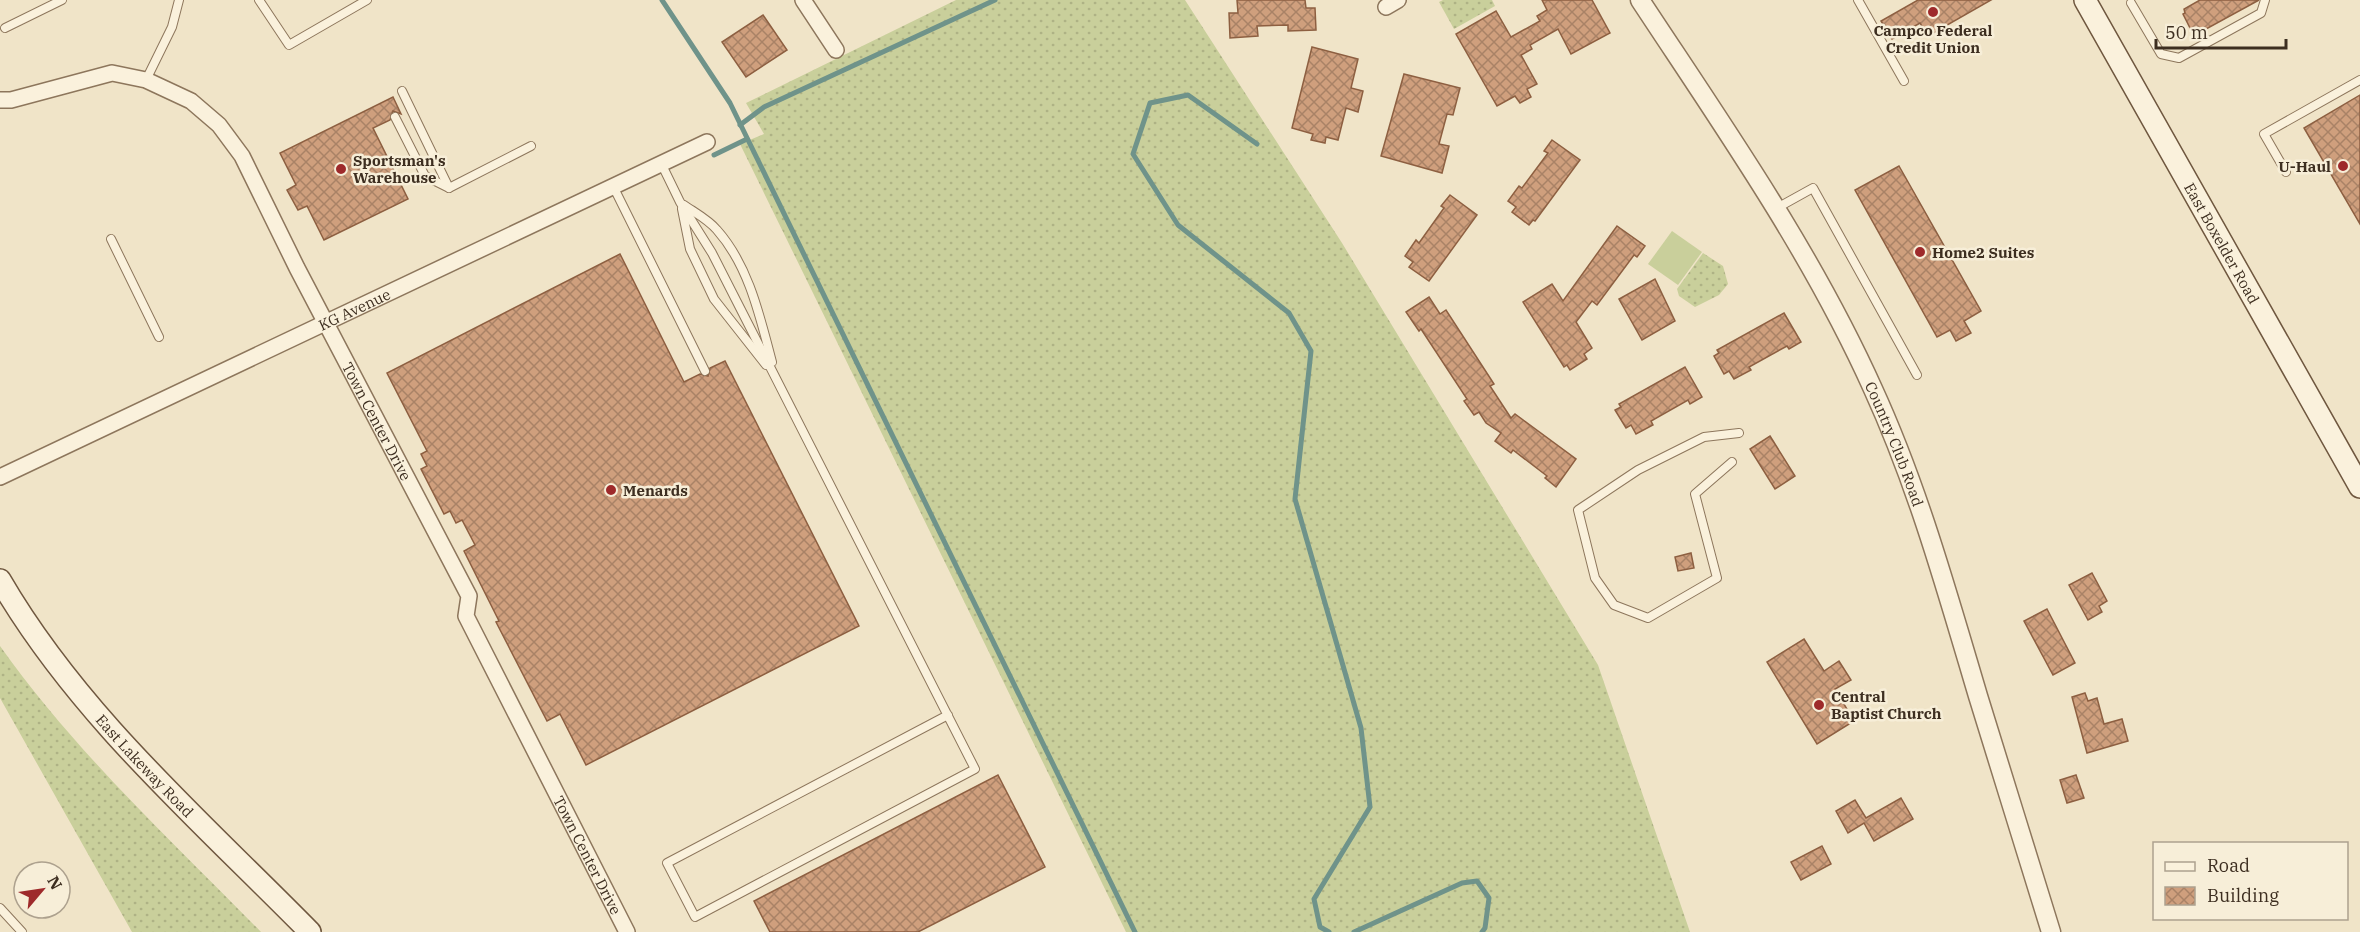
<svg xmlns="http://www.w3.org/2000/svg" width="2360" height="932" viewBox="0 0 2360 932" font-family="'IBM Plex Serif',serif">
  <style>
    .grass { fill: url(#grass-dots) }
    .pitch { fill: #c9cf9b }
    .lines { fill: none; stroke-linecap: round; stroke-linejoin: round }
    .stream { stroke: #6f938a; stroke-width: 5 }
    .building { fill: url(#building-cross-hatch); stroke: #8d5f41; stroke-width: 1.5 }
    .service-casing { stroke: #8d765c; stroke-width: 10 }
    .minor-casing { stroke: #8d765c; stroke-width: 18 }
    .tertiary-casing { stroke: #8d765c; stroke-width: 21 }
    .secondary-casing { stroke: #6f573f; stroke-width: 24 }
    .service { stroke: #faf1dc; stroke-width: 8 }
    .minor { stroke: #faf1dc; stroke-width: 15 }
    .tertiary { stroke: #faf1dc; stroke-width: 18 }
    .secondary { stroke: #faf1dc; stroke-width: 21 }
    .poi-dot { fill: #9e2a2b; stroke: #f7eed8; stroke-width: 2 }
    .labels { text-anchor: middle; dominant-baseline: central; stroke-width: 5; stroke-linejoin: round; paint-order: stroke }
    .poi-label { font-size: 15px; font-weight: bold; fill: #3d2e20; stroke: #f7eed8; text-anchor: start }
    .street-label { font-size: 15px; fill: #3d2e20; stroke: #f7eed8 }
  </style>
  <defs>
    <pattern id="grass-dots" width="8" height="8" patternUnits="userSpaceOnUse" patternTransform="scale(1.5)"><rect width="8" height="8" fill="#c9cf9b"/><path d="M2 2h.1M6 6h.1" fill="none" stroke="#aeb285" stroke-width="1.8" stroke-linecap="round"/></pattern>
    <pattern id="building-cross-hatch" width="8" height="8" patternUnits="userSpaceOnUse" patternTransform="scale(1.5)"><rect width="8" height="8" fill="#cf9f7d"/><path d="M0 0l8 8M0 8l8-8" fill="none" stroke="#a98266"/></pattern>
  </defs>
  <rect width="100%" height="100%" fill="#f0e4c8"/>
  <g class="grass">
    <polygon points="956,0 1185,0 1342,243 1598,665 1690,932 1126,932 740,144 764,134 746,103"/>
    <polygon points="1443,0 1492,0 1495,6 1454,29 1439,2"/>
    <polygon points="1703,253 1723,266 1728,284 1719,295 1695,307 1679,296 1677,289"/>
    <path d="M0,646C75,752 171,840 261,932H132L0,698Z"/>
  </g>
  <polygon class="pitch" points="1672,231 1702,252 1678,285 1648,264"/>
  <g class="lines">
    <g class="stream">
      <polyline points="662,0 730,103 1135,932"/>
      <polyline points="740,125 764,107 995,0"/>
      <polyline points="1257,144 1188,95 1150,103 1133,154 1178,225 1289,313 1311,351 1295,499 1361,728 1370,807 1314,899 1320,927 1329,932"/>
      <polyline points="714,155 747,139"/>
      <polyline points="1354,932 1462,883 1477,881 1489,898 1485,928 1482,932"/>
    </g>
  </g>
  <g class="building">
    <polygon points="1237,0 1305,0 1306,8 1315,8 1316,30 1288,31 1288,25 1257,26 1258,36 1230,38 1229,13 1238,13"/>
    <polygon points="1542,0 1592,0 1610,33 1571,54 1558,29 1530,45 1532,49 1521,55 1537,84 1527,89 1531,97 1520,103 1515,96 1497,106 1456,34 1496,11 1511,37 1540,21 1537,16 1547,10"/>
    <polygon points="1918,0 1991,0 1928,36 1920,23 1892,39 1881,21"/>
    <polygon points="2200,0 2259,0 2197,34 2194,28 2191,30 2183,14 2185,13 2184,9"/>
    <polygon points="763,15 787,50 746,77 722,42"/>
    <polygon points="1312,47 1358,59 1351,88 1363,91 1358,112 1346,108 1338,140 1326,137 1325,143 1311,140 1313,134 1292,128"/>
    <polygon points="1404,74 1460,88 1453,115 1447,114 1439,144 1449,146 1442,173 1381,156"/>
    <polygon points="2360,95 2360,224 2304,128"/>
    <polygon points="393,97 401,114 393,111 390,120 373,128 408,199 324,240 307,206 298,210 287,190 296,185 280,153"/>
    <polygon points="1552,140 1580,160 1535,221 1533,220 1529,225 1512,212 1516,207 1508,201 1519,186 1522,188 1548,153 1544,151"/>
    <polygon points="1899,166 1981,311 1964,321 1971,333 1956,341 1950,330 1937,337 1855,190"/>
    <polygon points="1450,195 1477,215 1429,281 1409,267 1413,262 1405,256 1416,240 1419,243 1444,208 1441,206"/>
    <polygon points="1617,226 1645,246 1637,257 1634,255 1597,305 1592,301 1576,322 1592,348 1584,354 1587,359 1570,370 1567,365 1564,367 1523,302 1552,284 1563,301"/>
    <polygon points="620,254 684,382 700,374 708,376 710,368 725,361 859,626 586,765 560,714 547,721 496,622 499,621 464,551 475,545 462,520 456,523 450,511 444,514 421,469 427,466 421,454 427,451 387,373"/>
    <polygon points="1655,279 1675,321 1642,340 1619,299"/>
    <polygon points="1429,297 1440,314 1446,310 1494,384 1490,386 1511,418 1515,414 1576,459 1556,487 1545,478 1547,476 1513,450 1511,453 1495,441 1501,433 1486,423 1479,412 1474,415 1464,401 1467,399 1421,329 1419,331 1406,312"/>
    <polygon points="1784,313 1801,342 1789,349 1787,346 1749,367 1751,370 1734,379 1729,371 1724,374 1714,356 1719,353 1717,350"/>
    <polygon points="1685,367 1702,397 1690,404 1688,400 1651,421 1653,425 1636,434 1631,425 1626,428 1615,410 1621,407 1619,404"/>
    <polygon points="1770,436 1795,476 1775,489 1750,449"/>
    <polygon points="1691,553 1694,568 1678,571 1675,557"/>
    <polygon points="2092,573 2107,601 2099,606 2102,612 2088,620 2069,585"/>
    <polygon points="2047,609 2075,663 2053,675 2024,621"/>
    <polygon points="1804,639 1824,671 1839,661 1851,680 1835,689 1854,721 1817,744 1767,662"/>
    <polygon points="2085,693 2088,701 2097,698 2104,724 2122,719 2128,741 2087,753 2072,697"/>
    <polygon points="998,775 1045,867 918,932 770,932 754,901"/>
    <polygon points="2076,775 2084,798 2067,803 2060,780"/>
    <polygon points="1901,798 1913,819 1874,841 1864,823 1848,833 1836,811 1855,800 1866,818"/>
    <polygon points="1822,846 1831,864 1801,880 1791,862"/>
  </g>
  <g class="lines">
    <defs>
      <g id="service">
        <polyline points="259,0 289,45 367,0"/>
        <polyline points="1858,0 1904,81"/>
        <polyline points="2131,3 2161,54 2179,58 2261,13 2265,0"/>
        <polyline points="5,28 62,0"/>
        <polyline points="146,80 172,27 179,0"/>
        <polyline points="402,91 449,188 531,146"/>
        <polyline points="395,117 425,176 449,188"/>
        <polyline points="661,163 680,202 712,253 975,769 695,917 667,863 948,715"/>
        <polyline points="2286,172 2264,134 2360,80"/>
        <polyline points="613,186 705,371"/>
        <path d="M684,205C694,212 709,220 717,230C749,266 760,317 772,362"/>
        <polyline points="1777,208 1813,188 1917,375"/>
        <polyline points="682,209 690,249 714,299 766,365"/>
        <polyline points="111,239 159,337"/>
        <polyline points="1732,462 1695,494 1717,578 1648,618 1614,605 1595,578 1578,510 1638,470 1704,437 1739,433"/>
        <polyline points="0,908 22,932"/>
      </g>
      <g id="minor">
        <polyline points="803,0 836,50"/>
        <polyline points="1386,7 1398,0"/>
        <path id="s1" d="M0,100H11L112,73L146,80L191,101L219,125L242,156L297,268L469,596L466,616L627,932"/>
        <path id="s2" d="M0,477L707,142"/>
      </g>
      <g id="tertiary">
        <path id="s3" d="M1640,0C1723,126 1811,251 1873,389C1918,487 1947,592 1978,696C2002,775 2027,853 2051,932"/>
      </g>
      <g id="secondary">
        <path id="s4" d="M2085,0L2360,487"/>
        <path id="s5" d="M0,580C79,716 201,821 310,932"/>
      </g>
    </defs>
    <use href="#service" class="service-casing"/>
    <use href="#minor" class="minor-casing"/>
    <use href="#tertiary" class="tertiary-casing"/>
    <use href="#secondary" class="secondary-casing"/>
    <use href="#service" class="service"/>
    <use href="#minor" class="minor"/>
    <use href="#tertiary" class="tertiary"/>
    <use href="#secondary" class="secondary"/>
  </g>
  <g class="poi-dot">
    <circle cx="1933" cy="12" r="6"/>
    <circle cx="2343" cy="166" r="6"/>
    <circle cx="341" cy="169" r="6"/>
    <circle cx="1920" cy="252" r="6"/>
    <circle cx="611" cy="490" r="6"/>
    <circle cx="1819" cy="705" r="6"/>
  </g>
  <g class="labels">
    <g class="poi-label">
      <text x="1933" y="30" text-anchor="middle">Campco Federal<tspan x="1933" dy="17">Credit Union</tspan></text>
      <text x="353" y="160">Sportsman's<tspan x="353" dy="17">Warehouse</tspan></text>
      <text x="2331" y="166" text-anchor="end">U-Haul</text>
      <text x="1932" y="252">Home2 Suites</text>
      <text x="623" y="490">Menards</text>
      <text x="1831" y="696">Central<tspan x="1831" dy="17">Baptist Church</tspan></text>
    </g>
    <g class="street-label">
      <text stroke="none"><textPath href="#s4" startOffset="279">East Boxelder Road</textPath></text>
      <text stroke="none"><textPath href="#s2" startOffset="392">KG Avenue</textPath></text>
      <text stroke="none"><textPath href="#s1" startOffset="573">Town Center Drive</textPath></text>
      <text stroke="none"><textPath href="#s3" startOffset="513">Country Club Road</textPath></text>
      <text stroke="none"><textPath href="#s5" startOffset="236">East Lakeway Road</textPath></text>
      <text stroke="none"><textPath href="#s1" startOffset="1059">Town Center Drive</textPath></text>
    </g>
  </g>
  <rect x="2153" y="842" width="195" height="78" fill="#f7eed8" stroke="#ada18e" stroke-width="1.5"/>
  <rect x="2165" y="862" width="30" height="9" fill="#faf1dc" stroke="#ada18e" stroke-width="1.5"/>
  <text x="2207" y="872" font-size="18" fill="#3d2e20">Road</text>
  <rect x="2165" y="887" width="30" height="18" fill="url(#building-cross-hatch)" stroke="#ada18e" stroke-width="1.5"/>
  <text x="2207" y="902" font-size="18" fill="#3d2e20">Building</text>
  <g transform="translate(42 890) rotate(61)"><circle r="28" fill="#f7eed8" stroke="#ada18e" stroke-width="1.5"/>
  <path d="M0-4.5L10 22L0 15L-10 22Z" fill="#9e2a2b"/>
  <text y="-9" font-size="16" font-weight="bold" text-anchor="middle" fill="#3d2e20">N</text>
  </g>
  <path d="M2156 39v9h130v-9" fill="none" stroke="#3d2e20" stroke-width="3"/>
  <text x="2165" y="39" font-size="18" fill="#3d2e20" stroke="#f7eed8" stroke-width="4.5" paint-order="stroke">50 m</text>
</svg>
